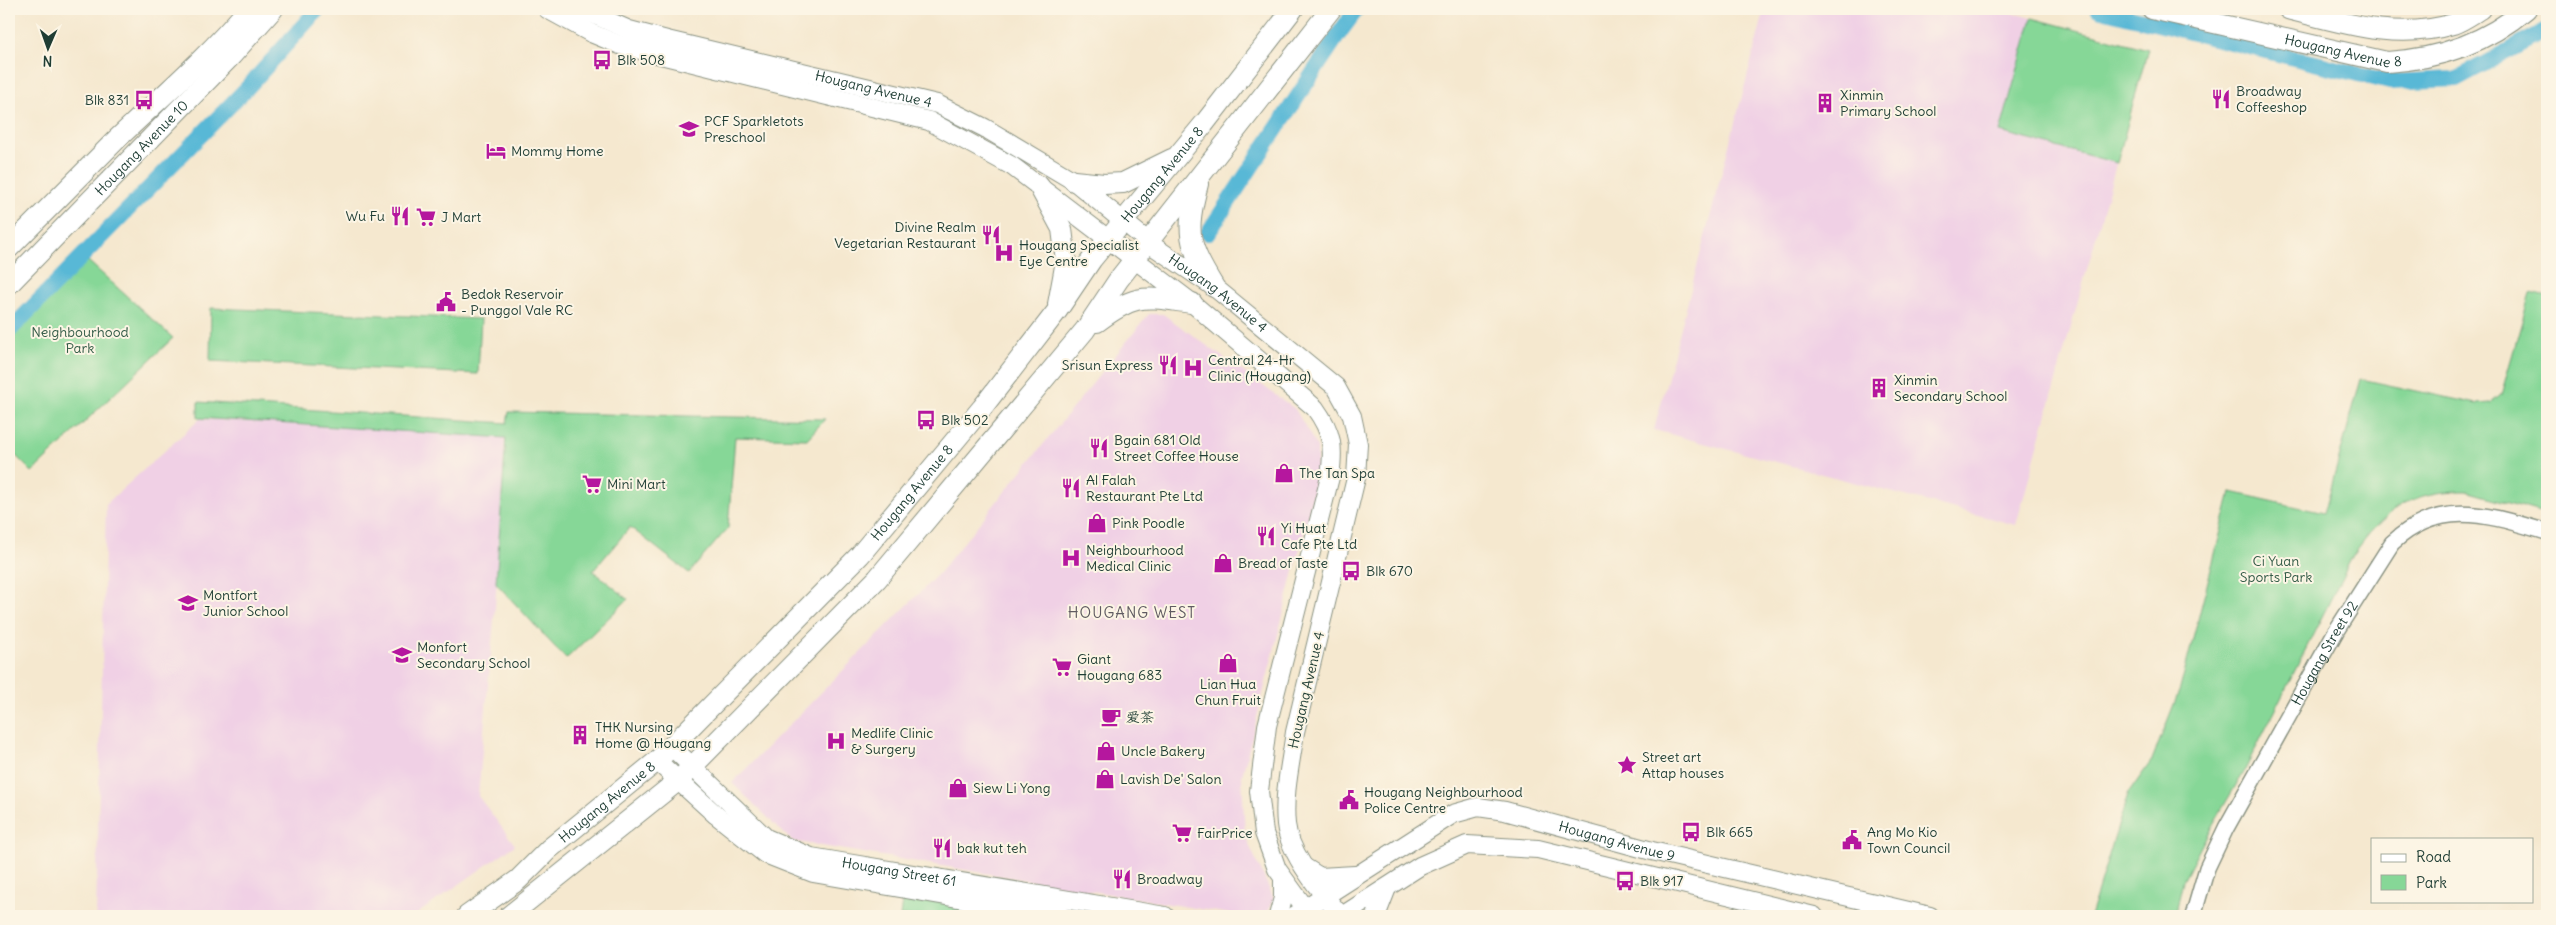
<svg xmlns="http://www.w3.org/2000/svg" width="2556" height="925" viewBox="0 0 2556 925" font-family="Delius,'LXGW WenKai TC',sans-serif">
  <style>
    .built { fill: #f0d0e5 }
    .green { fill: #86d797; stroke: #528a66 }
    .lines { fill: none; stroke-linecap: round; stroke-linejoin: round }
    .canal { stroke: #58b8d6; stroke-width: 16 }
    .minor-casing { stroke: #8a9282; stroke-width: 18 }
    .tertiary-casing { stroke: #8a9282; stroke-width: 20 }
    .secondary-casing { stroke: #8a9282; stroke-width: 22 }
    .minor { stroke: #fff; stroke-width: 15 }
    .tertiary { stroke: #fff; stroke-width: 18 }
    .secondary { stroke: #fff; stroke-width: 20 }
    .labels { text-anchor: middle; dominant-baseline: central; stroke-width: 4; stroke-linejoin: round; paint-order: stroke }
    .street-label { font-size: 14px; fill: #1f3d34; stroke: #fcf5e5 }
    .poi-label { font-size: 14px; fill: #1f3d34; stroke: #fcf5e5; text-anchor: start }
    .park-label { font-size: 14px; fill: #345c48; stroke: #fcf5e5 }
    .neighbourhood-label { font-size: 15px; letter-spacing: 1px; fill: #605b62; stroke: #fcf5e5 }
  </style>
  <rect width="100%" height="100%" fill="#fcf5e5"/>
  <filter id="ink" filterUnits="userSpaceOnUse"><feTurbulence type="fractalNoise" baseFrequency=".02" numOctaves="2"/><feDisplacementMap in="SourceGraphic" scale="10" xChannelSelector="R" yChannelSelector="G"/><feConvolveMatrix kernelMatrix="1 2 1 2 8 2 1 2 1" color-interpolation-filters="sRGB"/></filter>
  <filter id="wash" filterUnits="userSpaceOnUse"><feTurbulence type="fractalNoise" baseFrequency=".0096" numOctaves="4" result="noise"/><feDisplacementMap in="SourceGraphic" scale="20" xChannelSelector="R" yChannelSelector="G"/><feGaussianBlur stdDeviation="1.12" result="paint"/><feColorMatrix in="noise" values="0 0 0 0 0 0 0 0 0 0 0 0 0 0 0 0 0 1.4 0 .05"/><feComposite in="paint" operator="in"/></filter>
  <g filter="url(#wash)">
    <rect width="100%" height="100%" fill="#f5e8cf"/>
    <g class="built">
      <polygon points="1765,9 1997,9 2148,49 2016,525 1654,430"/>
      <polygon points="1149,314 1163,314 1295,409 1317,447 1317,481 1242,776 1245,836 1274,899 1265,916 1242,916 792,841 732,783 939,573"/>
      <polygon points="200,419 505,436 495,608 478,796 515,845 414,916 96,916 106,504"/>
    </g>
    <g class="green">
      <polygon points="2032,18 2148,49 2117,163 2000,132"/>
      <polygon points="77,251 173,338 32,472 9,449 9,322"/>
      <path d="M2530,293L2547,297V514L2466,491C2411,490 2384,511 2353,555L2246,768L2209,831L2183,881L2175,916H2090L2128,794L2152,760L2180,689L2231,492L2324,513L2361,379L2477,404L2491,403L2501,395Z"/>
      <polygon points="211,308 481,319 478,374 210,361"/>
      <polygon points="198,402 507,423 509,412 825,419 807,439 735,437 728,528 689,573 630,527 593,571 628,599 566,659 496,583 506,438 198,418"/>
      <polygon points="903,895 1034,916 900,916"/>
    </g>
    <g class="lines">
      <g class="canal">
        <polyline points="2098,9 2390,82 2456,79 2547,30"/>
        <polyline points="1208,233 1340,32 1357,9"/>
        <polyline points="9,331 248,87 318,9"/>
      </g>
    </g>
  </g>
  <g filter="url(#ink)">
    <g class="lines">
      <defs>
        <g id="minor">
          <path id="s1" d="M2193,916L2207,868L2226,828L2336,631L2392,543C2441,497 2491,516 2547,532"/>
        </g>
        <g id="tertiary">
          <path d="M547,9L591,33L620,45L929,121L1012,166L1192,303L1315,408C1333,433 1334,447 1330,477L1267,726L1259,791L1264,833L1277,869L1311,916"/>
          <path id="s2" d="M581,9L629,30L667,40L937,104L985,128L1074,181L1156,248L1214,287L1336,387L1352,416L1358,444L1356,478L1295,732C1291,762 1283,794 1286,824C1289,854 1322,894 1341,916"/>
          <path id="s3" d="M672,747L766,838L811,857L1165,916"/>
          <polyline points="657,761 716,815 765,854 813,873 1062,916"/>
          <polyline points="1304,867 1320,877 1355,875"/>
          <polyline points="1278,916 1283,898 1283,879"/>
          <path id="s4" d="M1294,916L1453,814L1478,807L1505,811L1652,851L1930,916"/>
          <polyline points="1342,916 1420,866 1467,845 1538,849 1814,916"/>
          <polyline points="1376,916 1387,888"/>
        </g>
        <g id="secondary">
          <path id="s5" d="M2152,9L2387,62C2439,59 2486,43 2526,9"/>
          <path d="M2288,9C2343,23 2396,41 2453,24C2462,21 2472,14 2480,9"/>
          <polyline points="1074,181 1104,184 1123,183 1172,159"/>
          <path d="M1198,184C1185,233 1188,244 1214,287"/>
          <polyline points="1039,186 1062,229 1066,261 1058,304"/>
          <path d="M9,248C45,212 80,176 116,140C161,97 208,57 248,9"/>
          <path id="s6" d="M9,284L232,55L273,9"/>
          <path d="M1097,322C1137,292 1144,297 1192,303"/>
          <path id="s7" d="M467,916L518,880L549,849L657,761L860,555L982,408L1057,311L1092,259L1204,124L1293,9"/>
          <polyline points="509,916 679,780 877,579 1085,330 1119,279 1331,9"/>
        </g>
      </defs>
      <use href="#minor" class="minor-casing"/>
      <use href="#tertiary" class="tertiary-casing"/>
      <use href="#secondary" class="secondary-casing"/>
      <use href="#minor" class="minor"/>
      <use href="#tertiary" class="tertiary"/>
      <use href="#secondary" class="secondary"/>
    </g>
  </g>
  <defs>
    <symbol id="bus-bare" viewBox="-9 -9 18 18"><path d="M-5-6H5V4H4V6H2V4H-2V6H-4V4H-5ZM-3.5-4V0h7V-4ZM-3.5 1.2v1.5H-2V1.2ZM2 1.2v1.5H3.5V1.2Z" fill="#b5179e" stroke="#fcf5e5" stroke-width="2.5" paint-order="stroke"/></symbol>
    <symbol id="restaurant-bare" viewBox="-9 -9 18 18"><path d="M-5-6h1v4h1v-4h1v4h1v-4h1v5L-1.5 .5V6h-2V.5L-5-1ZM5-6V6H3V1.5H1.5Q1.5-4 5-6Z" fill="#b5179e" stroke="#fcf5e5" stroke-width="2.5" paint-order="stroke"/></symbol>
    <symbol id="building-bare" viewBox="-9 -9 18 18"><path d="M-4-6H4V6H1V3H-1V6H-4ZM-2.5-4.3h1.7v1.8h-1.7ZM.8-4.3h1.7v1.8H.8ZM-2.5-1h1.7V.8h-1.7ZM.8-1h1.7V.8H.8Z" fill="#b5179e" stroke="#fcf5e5" stroke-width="2.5" paint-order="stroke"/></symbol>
    <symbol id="school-bare" viewBox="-9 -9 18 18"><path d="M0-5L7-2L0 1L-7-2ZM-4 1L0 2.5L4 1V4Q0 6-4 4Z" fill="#b5179e" stroke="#fcf5e5" stroke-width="2.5" paint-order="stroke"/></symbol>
    <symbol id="hotel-bare" viewBox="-9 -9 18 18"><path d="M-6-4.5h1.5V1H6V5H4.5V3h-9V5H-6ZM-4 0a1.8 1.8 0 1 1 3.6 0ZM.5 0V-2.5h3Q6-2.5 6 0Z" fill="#b5179e" stroke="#fcf5e5" stroke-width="2.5" paint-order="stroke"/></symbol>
    <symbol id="supermarket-bare" viewBox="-9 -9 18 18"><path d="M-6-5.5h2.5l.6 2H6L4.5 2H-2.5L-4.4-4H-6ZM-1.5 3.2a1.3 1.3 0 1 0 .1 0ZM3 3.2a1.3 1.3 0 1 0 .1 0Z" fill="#b5179e" stroke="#fcf5e5" stroke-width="2.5" paint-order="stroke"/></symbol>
    <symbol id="hospital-bare" viewBox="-9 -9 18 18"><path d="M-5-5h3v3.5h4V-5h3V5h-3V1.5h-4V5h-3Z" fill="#b5179e" stroke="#fcf5e5" stroke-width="2.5" paint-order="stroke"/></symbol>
    <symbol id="civic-bare" viewBox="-9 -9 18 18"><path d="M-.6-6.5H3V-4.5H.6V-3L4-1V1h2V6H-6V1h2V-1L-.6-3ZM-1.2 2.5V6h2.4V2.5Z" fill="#b5179e" stroke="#fcf5e5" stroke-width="2.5" paint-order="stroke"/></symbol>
    <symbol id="shop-bare" viewBox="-9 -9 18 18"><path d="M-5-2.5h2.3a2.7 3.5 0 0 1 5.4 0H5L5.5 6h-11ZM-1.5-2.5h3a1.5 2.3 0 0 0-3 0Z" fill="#b5179e" stroke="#fcf5e5" stroke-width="2.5" paint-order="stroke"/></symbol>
    <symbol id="cafe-bare" viewBox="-9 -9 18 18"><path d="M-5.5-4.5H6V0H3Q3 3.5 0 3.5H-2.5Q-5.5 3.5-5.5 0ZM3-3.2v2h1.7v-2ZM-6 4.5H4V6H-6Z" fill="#b5179e" stroke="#fcf5e5" stroke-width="2.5" paint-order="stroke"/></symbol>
    <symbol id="sight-bare" viewBox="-9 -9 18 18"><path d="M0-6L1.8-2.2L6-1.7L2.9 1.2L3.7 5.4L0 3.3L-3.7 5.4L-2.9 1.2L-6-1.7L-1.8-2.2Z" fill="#b5179e" stroke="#fcf5e5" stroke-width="2.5" paint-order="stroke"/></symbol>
  </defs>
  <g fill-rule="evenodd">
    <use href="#bus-bare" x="588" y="46" width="28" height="28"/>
    <use href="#restaurant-bare" x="2207" y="85" width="28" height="28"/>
    <use href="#bus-bare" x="130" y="86" width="28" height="28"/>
    <use href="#building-bare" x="1811" y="89" width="28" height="28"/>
    <use href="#school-bare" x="675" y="115" width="28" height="28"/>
    <use href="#hotel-bare" x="482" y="137" width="28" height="28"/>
    <use href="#restaurant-bare" x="386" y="202" width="28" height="28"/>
    <use href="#supermarket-bare" x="412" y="203" width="28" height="28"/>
    <use href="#restaurant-bare" x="977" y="221" width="28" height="28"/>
    <use href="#hospital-bare" x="990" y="239" width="28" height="28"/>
    <use href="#civic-bare" x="432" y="288" width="28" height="28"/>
    <use href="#restaurant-bare" x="1154" y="351" width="28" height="28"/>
    <use href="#hospital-bare" x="1179" y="354" width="28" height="28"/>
    <use href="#building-bare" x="1865" y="374" width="28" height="28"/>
    <use href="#bus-bare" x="912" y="406" width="28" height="28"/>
    <use href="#restaurant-bare" x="1085" y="434" width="28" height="28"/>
    <use href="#shop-bare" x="1270" y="459" width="28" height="28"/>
    <use href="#supermarket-bare" x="578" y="470" width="28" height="28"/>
    <use href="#restaurant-bare" x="1057" y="474" width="28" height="28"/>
    <use href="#shop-bare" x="1083" y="509" width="28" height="28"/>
    <use href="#restaurant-bare" x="1252" y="522" width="28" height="28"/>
    <use href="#hospital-bare" x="1057" y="544" width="28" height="28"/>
    <use href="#shop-bare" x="1209" y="549" width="28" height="28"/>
    <use href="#bus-bare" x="1337" y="557" width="28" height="28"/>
    <use href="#school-bare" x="174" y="589" width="28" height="28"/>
    <use href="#school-bare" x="388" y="641" width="28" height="28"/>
    <use href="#shop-bare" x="1214" y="649" width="28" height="28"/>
    <use href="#supermarket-bare" x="1048" y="653" width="28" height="28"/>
    <use href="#cafe-bare" x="1097" y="703" width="28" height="28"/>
    <use href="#building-bare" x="566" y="721" width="28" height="28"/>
    <use href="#hospital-bare" x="822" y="727" width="28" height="28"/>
    <use href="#shop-bare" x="1092" y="737" width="28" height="28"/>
    <use href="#sight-bare" x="1613" y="751" width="28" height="28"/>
    <use href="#shop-bare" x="1091" y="765" width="28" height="28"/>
    <use href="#shop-bare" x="944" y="774" width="28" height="28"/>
    <use href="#civic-bare" x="1335" y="786" width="28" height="28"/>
    <use href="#bus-bare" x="1677" y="818" width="28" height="28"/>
    <use href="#supermarket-bare" x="1168" y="819" width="28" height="28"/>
    <use href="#civic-bare" x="1838" y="826" width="28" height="28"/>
    <use href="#restaurant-bare" x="928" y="834" width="28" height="28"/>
    <use href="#restaurant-bare" x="1108" y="865" width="28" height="28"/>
    <use href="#bus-bare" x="1611" y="867" width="28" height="28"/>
  </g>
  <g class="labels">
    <g class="street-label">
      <text stroke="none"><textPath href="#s5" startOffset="196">Hougang Avenue 8</textPath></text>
      <text stroke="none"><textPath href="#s2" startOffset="304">Hougang Avenue 4</textPath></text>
      <text stroke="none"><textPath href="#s6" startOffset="190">Hougang Avenue 10</textPath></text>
      <text stroke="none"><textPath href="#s7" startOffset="1021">Hougang Avenue 8</textPath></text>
      <text stroke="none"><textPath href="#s2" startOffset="709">Hougang Avenue 4</textPath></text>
      <text stroke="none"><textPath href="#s7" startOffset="616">Hougang Avenue 8</textPath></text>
      <text stroke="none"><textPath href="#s1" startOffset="295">Hougang Street 92</textPath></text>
      <text transform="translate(1306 690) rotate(-77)">Hougang Avenue 4</text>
      <text stroke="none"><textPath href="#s7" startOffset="181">Hougang Avenue 8</textPath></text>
      <text stroke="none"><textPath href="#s4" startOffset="358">Hougang Avenue 9</textPath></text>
      <text stroke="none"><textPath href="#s3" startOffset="269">Hougang Street 61</textPath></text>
    </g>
    <g class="poi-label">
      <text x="617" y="60">Blk 508</text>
      <text x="2236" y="91">Broadway<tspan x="2236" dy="16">Coffeeshop</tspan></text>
      <text x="1840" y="95">Xinmin<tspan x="1840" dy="16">Primary School</tspan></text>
      <text x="129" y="100" text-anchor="end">Blk 831</text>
      <text x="704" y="121">PCF Sparkletots<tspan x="704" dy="16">Preschool</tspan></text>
      <text x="511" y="151">Mommy Home</text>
      <text x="385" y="216" text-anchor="end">Wu Fu</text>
      <text x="441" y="217">J Mart</text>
      <text x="976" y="227" text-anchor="end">Divine Realm<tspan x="976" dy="16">Vegetarian Restaurant</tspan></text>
      <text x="1019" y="245">Hougang Specialist<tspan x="1019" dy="16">Eye Centre</tspan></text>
      <text x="461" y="294">Bedok Reservoir<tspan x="461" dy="16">- Punggol Vale RC</tspan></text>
      <text x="1208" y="360">Central 24-Hr<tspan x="1208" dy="16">Clinic (Hougang)</tspan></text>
      <text x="1153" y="365" text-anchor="end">Srisun Express</text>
      <text x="1894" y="380">Xinmin<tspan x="1894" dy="16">Secondary School</tspan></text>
      <text x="941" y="420">Blk 502</text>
      <text x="1114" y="440">Bgain 681 Old<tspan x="1114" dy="16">Street Coffee House</tspan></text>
      <text x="1299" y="473">The Tan Spa</text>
      <text x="1086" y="480">Al Falah<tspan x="1086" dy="16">Restaurant Pte Ltd</tspan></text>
      <text x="607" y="484">Mini Mart</text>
      <text x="1112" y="523">Pink Poodle</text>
      <text x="1281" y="528">Yi Huat<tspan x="1281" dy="16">Cafe Pte Ltd</tspan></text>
      <text x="1086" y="550">Neighbourhood<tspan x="1086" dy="16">Medical Clinic</tspan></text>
      <text x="1238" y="563">Bread of Taste</text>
      <text x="1366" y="571">Blk 670</text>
      <text x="203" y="595">Montfort<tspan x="203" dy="16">Junior School</tspan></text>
      <text x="417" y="647">Monfort<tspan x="417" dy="16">Secondary School</tspan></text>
      <text x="1077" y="659">Giant<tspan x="1077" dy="16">Hougang 683</tspan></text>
      <text x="1228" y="684" text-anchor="middle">Lian Hua<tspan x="1228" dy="16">Chun Fruit</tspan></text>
      <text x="1126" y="717">爱茶</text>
      <text x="595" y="727">THK Nursing<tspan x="595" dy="16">Home @ Hougang</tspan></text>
      <text x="851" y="733">Medlife Clinic<tspan x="851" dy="16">&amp; Surgery</tspan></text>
      <text x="1121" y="751">Uncle Bakery</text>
      <text x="1642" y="757">Street art<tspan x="1642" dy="16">Attap houses</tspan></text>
      <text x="1120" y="779">Lavish De' Salon</text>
      <text x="973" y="788">Siew Li Yong</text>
      <text x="1364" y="792">Hougang Neighbourhood<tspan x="1364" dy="16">Police Centre</tspan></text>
      <text x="1706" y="832">Blk 665</text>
      <text x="1867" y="832">Ang Mo Kio<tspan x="1867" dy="16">Town Council</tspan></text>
      <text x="1197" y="833">FairPrice</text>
      <text x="957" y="848">bak kut teh</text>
      <text x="1137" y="879">Broadway</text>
      <text x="1640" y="881">Blk 917</text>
    </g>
    <g class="park-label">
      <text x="80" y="332">Neighbourhood<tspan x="80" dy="16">Park</tspan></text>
      <text x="2276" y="561">Ci Yuan<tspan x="2276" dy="16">Sports Park</tspan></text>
    </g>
    <g class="neighbourhood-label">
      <text x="1132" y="612">HOUGANG WEST</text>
    </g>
  </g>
  <rect width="2556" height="925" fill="none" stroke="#fcf5e5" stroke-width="30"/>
  <rect x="2371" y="838" width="162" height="65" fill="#fcf5e5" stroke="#a4ab9e"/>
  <rect x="2381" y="854" width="25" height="8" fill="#ffffff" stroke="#a4ab9e"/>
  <text x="2416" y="862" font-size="15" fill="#1f3d34">Road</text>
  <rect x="2381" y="875" width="25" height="15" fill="#86d797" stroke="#a4ab9e"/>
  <text x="2416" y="888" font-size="15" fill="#1f3d34">Park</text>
  <g transform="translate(48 48) rotate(182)" stroke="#fcf5e5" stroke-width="4" paint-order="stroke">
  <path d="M0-4L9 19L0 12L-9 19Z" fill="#1f3d34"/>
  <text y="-8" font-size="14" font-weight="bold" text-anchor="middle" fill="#1f3d34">N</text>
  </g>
</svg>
